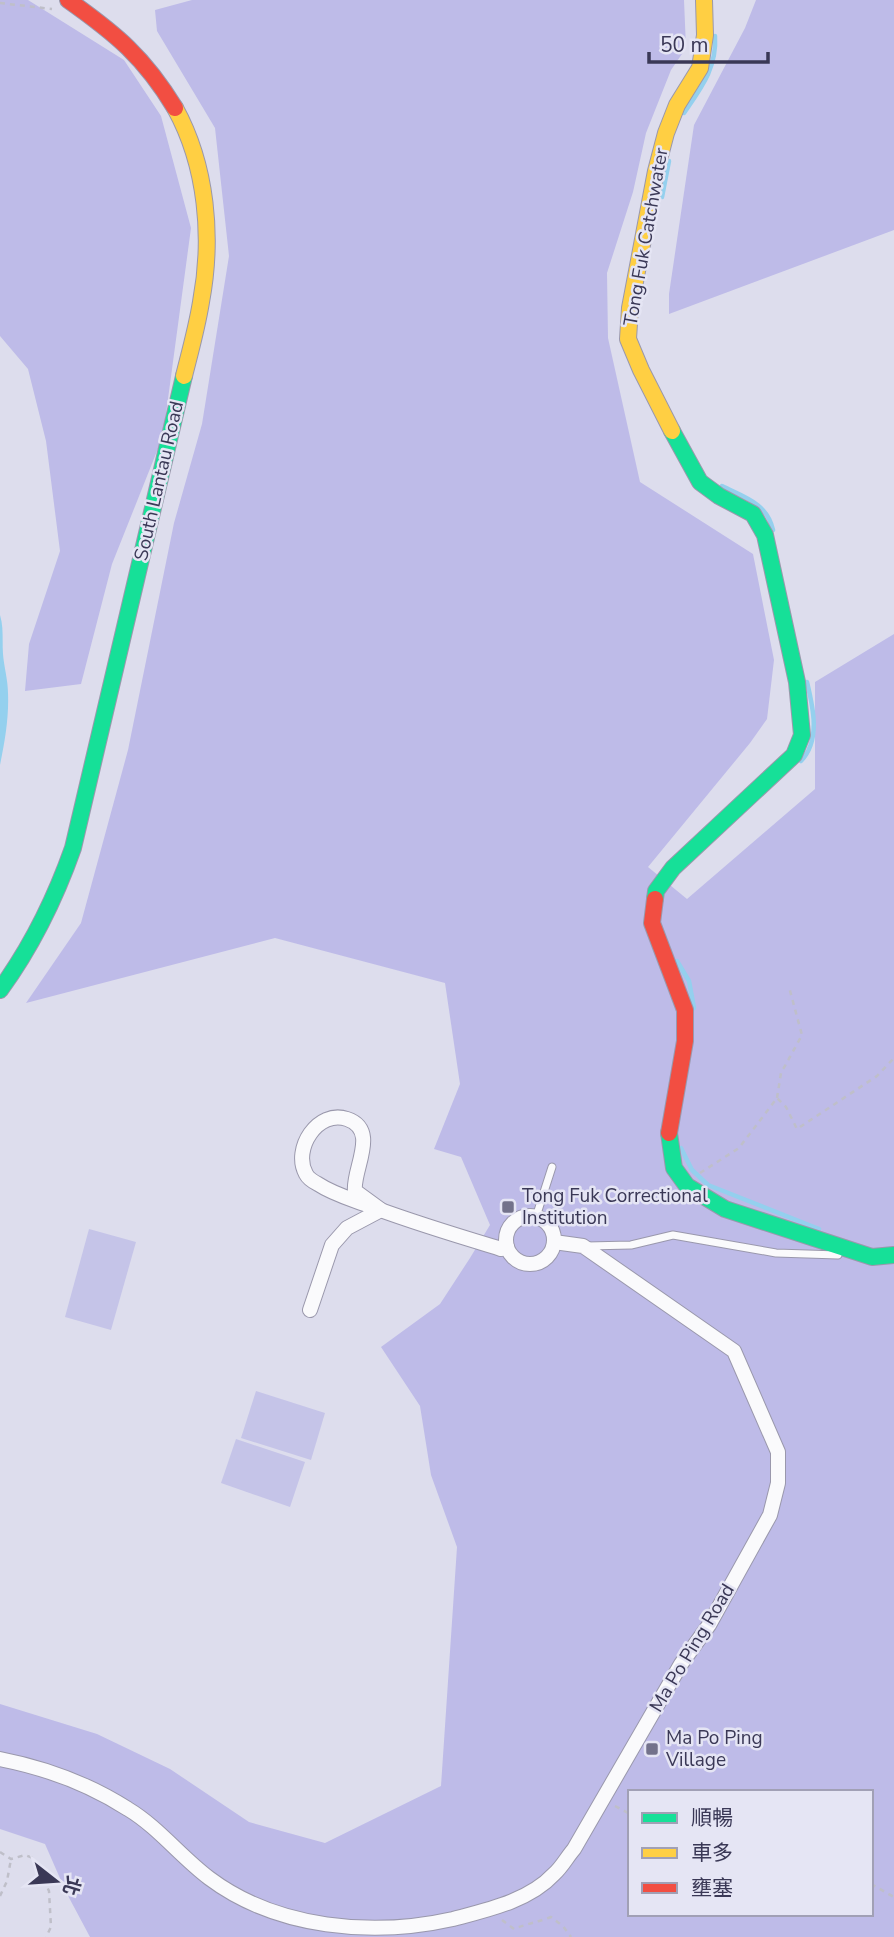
<svg xmlns="http://www.w3.org/2000/svg" width="894" height="1937" viewBox="0 0 894 1937" font-family="'Nunito Sans','Noto Sans TC',sans-serif">
  <style>
    .green { fill: #c5c4e8 }
    .forest { fill: #bebbe8; fill-rule: evenodd }
    .water { fill: #94d0ee }
    .lines { fill: none; stroke-linecap: round; stroke-linejoin: round }
    .stream { stroke: #94d0ee; stroke-width: 4.5 }
    .lane-casing { stroke: #9a98ac; stroke-width: 9 }
    .street-casing { stroke: #9a98ac; stroke-width: 16 }
    .fast-casing { stroke: #9a98ac; stroke-width: 18 }
    .slow-casing { stroke: #9a98ac; stroke-width: 18 }
    .jam-casing { stroke: #9a98ac; stroke-width: 18 }
    .path { stroke: #bfbfc9; stroke-width: 2.5; stroke-dasharray: 5 5; stroke-linecap: butt }
    .lane { stroke: #fafafc; stroke-width: 7 }
    .street { stroke: #fafafc; stroke-width: 14 }
    .fast { stroke: #16e098; stroke-width: 16 }
    .slow { stroke: #ffcf43; stroke-width: 16 }
    .jam { stroke: #f24e42; stroke-width: 16 }
    .poi-dot { fill: #73728b; stroke: #e5e5f4; stroke-width: 2.5 }
    .labels { text-anchor: middle; dominant-baseline: central; stroke-width: 5; stroke-linejoin: round; paint-order: stroke }
    .street-label { font-size: 19px; fill: #3a3856; stroke: #e5e5f4 }
    .poi-label { font-size: 19px; fill: #3a3856; stroke: #e5e5f4; text-anchor: start }
  </style>
  <rect width="100%" height="100%" fill="#dddded"/>
  <g class="green">
    <polygon points="89,1229 136,1242 111,1330 65,1317"/>
    <polygon points="256,1391 325,1413 311,1460 241,1438"/>
    <polygon points="236,1439 305,1462 290,1507 221,1483"/>
  </g>
  <g class="forest">
    <polygon points="0,0 28,0 124,60 161,116 191,228 163,436 112,564 81,684 25,691 29,644 60,551 46,441 28,369 0,336"/>
    <path d="M192,0H684L686,48L671,70L646,133L633,192L607,273L608,338L640,482L753,554L774,660L767,719L750,743L648,867L687,899L815,789V682L894,634V1937H90L66,1892L45,1844L0,1829V1704L97,1734L170,1769L249,1822L325,1843L441,1786L457,1547L431,1475L420,1406L381,1347L440,1304L470,1258L490,1225L461,1157L434,1149L460,1084L445,983L275,938L26,1003L81,923L128,750L174,523L202,424L229,256L215,128L157,31L155,10ZM630,1792H871V1914H630Z"/>
    <polygon points="756,0 894,0 894,230 669,314 669,294 694,125 745,28"/>
  </g>
  <path class="water" d="M0,615C4,628 2,641 3,654C4,667 8,680 8,693C9,717 5,741 0,765Z"/>
  <g class="lines">
    <g class="stream">
      <path d="M684,113C701,88 717,68 715,36"/>
      <polyline points="662,197 669,161"/>
      <path d="M722,486C744,497 767,503 773,530"/>
      <path d="M801,761C821,740 813,707 807,682"/>
      <polyline points="677,961 689,981 694,1008"/>
      <polyline points="681,1148 692,1170 708,1185 819,1229"/>
    </g>
    <defs>
      <g id="lane">
        <polyline points="536,1217 552,1167"/>
        <polyline points="587,1246 631,1245 673,1235 776,1253 838,1255"/>
      </g>
      <g id="street">
        <path d="M381,1210L355,1191C352,1170 380,1130 347,1119C318,1109 292,1149 306,1174C308,1178 314,1182 318,1184C333,1194 351,1199 367,1205C411,1222 456,1235 501,1249L507,1247"/>
        <circle cx="530" cy="1240" r="24"/>
        <polyline points="310,1310 332,1245 347,1228 381,1210"/>
        <path d="M0,1759C46,1768 89,1784 128,1809C158,1827 181,1857 209,1878C277,1929 373,1937 453,1919C487,1910 529,1901 554,1874C562,1867 567,1857 574,1849L681,1664L709,1625L770,1515L778,1483V1452L734,1351L583,1246L554,1242"/>
      </g>
      <g id="fast">
        <polyline points="655,899 656,891 673,868 794,755 802,735 797,682 765,535 753,514 719,496 700,482 672,431"/>
        <path d="M0,990C32,946 55,899 73,848L184,376"/>
        <polyline points="669,1133 674,1168 687,1186 725,1209 872,1257 894,1255"/>
      </g>
      <g id="slow">
        <path d="M175,108C207,166 213,238 201,302C197,327 190,352 184,376"/>
        <polyline points="672,431 641,370 628,339 630,308 656,171 666,133 677,105 700,68 705,35 704,0"/>
      </g>
      <g id="jam">
        <path d="M68,0C116,34 144,57 175,108"/>
        <polyline points="655,899 652,923 685,1010 685,1041 669,1133"/>
      </g>
    </defs>
    <use href="#lane" class="lane-casing"/>
    <use href="#street" class="street-casing"/>
    <use href="#fast" class="fast-casing"/>
    <use href="#slow" class="slow-casing"/>
    <use href="#jam" class="jam-casing"/>
    <g class="path">
      <polyline points="0,3 52,9"/>
      <polyline points="777,1098 781,1073 802,1035 789,987"/>
      <polyline points="700,1173 739,1148 777,1098 786,1107 797,1129 877,1076 894,1058"/>
      <polyline points="615,1806 630,1814"/>
      <polyline points="0,1852 11,1859 25,1855 33,1858 49,1891 51,1927 46,1937"/>
      <polyline points="871,1884 894,1897"/>
      <polyline points="0,1896 7,1881 11,1859"/>
      <path d="M502,1920L514,1929C526,1924 538,1922 551,1917L563,1926L571,1937"/>
    </g>
    <use href="#lane" class="lane"/>
    <use href="#street" class="street"/>
    <use href="#fast" class="fast"/>
    <use href="#slow" class="slow"/>
    <use href="#jam" class="jam"/>
  </g>
  <g class="poi-dot">
    <rect x="501" y="1200" width="14" height="14" rx="3.5"/>
    <rect x="645" y="1742" width="14" height="14" rx="3.5"/>
  </g>
  <g class="labels">
    <g class="street-label">
      <text transform="translate(646 237) rotate(-80)">Tong Fuk Catchwater</text>
      <text transform="translate(159 481) rotate(-77)">South Lantau Road</text>
      <text transform="translate(692 1648) rotate(-59)">Ma Po Ping Road</text>
    </g>
    <g class="poi-label">
      <text x="522" y="1196">Tong Fuk Correctional<tspan x="522" dy="22">Institution</tspan></text>
      <text x="666" y="1738">Ma Po Ping<tspan x="666" dy="22">Village</tspan></text>
    </g>
  </g>
  <rect x="628" y="1790" width="245" height="126" fill="#e5e5f4" stroke="#a1a0b5" stroke-width="2"/>
  <rect x="642" y="1813" width="35" height="10" fill="#16e098" stroke="#a1a0b5" stroke-width="2"/>
  <text x="691" y="1825" font-size="21" fill="#3a3856">順暢</text>
  <rect x="642" y="1848" width="35" height="10" fill="#ffcf43" stroke="#a1a0b5" stroke-width="2"/>
  <text x="691" y="1860" font-size="21" fill="#3a3856">車多</text>
  <rect x="642" y="1883" width="35" height="10" fill="#f24e42" stroke="#a1a0b5" stroke-width="2"/>
  <text x="691" y="1895" font-size="21" fill="#3a3856">壅塞</text>
  <g transform="translate(56 1881) rotate(107)" stroke="#e5e5f4" stroke-width="5" paint-order="stroke">
  <path d="M0-5L12 26L0 18L-12 26Z" fill="#3a3856"/>
  <text y="-10" font-size="19" font-weight="bold" text-anchor="middle" fill="#3a3856">北</text>
  </g>
  <path d="M649 52v10h119v-10" fill="none" stroke="#3a3856" stroke-width="3.5"/>
  <text x="660" y="52" font-size="21" fill="#3a3856" stroke="#e5e5f4" stroke-width="5" paint-order="stroke">50 m</text>
</svg>
